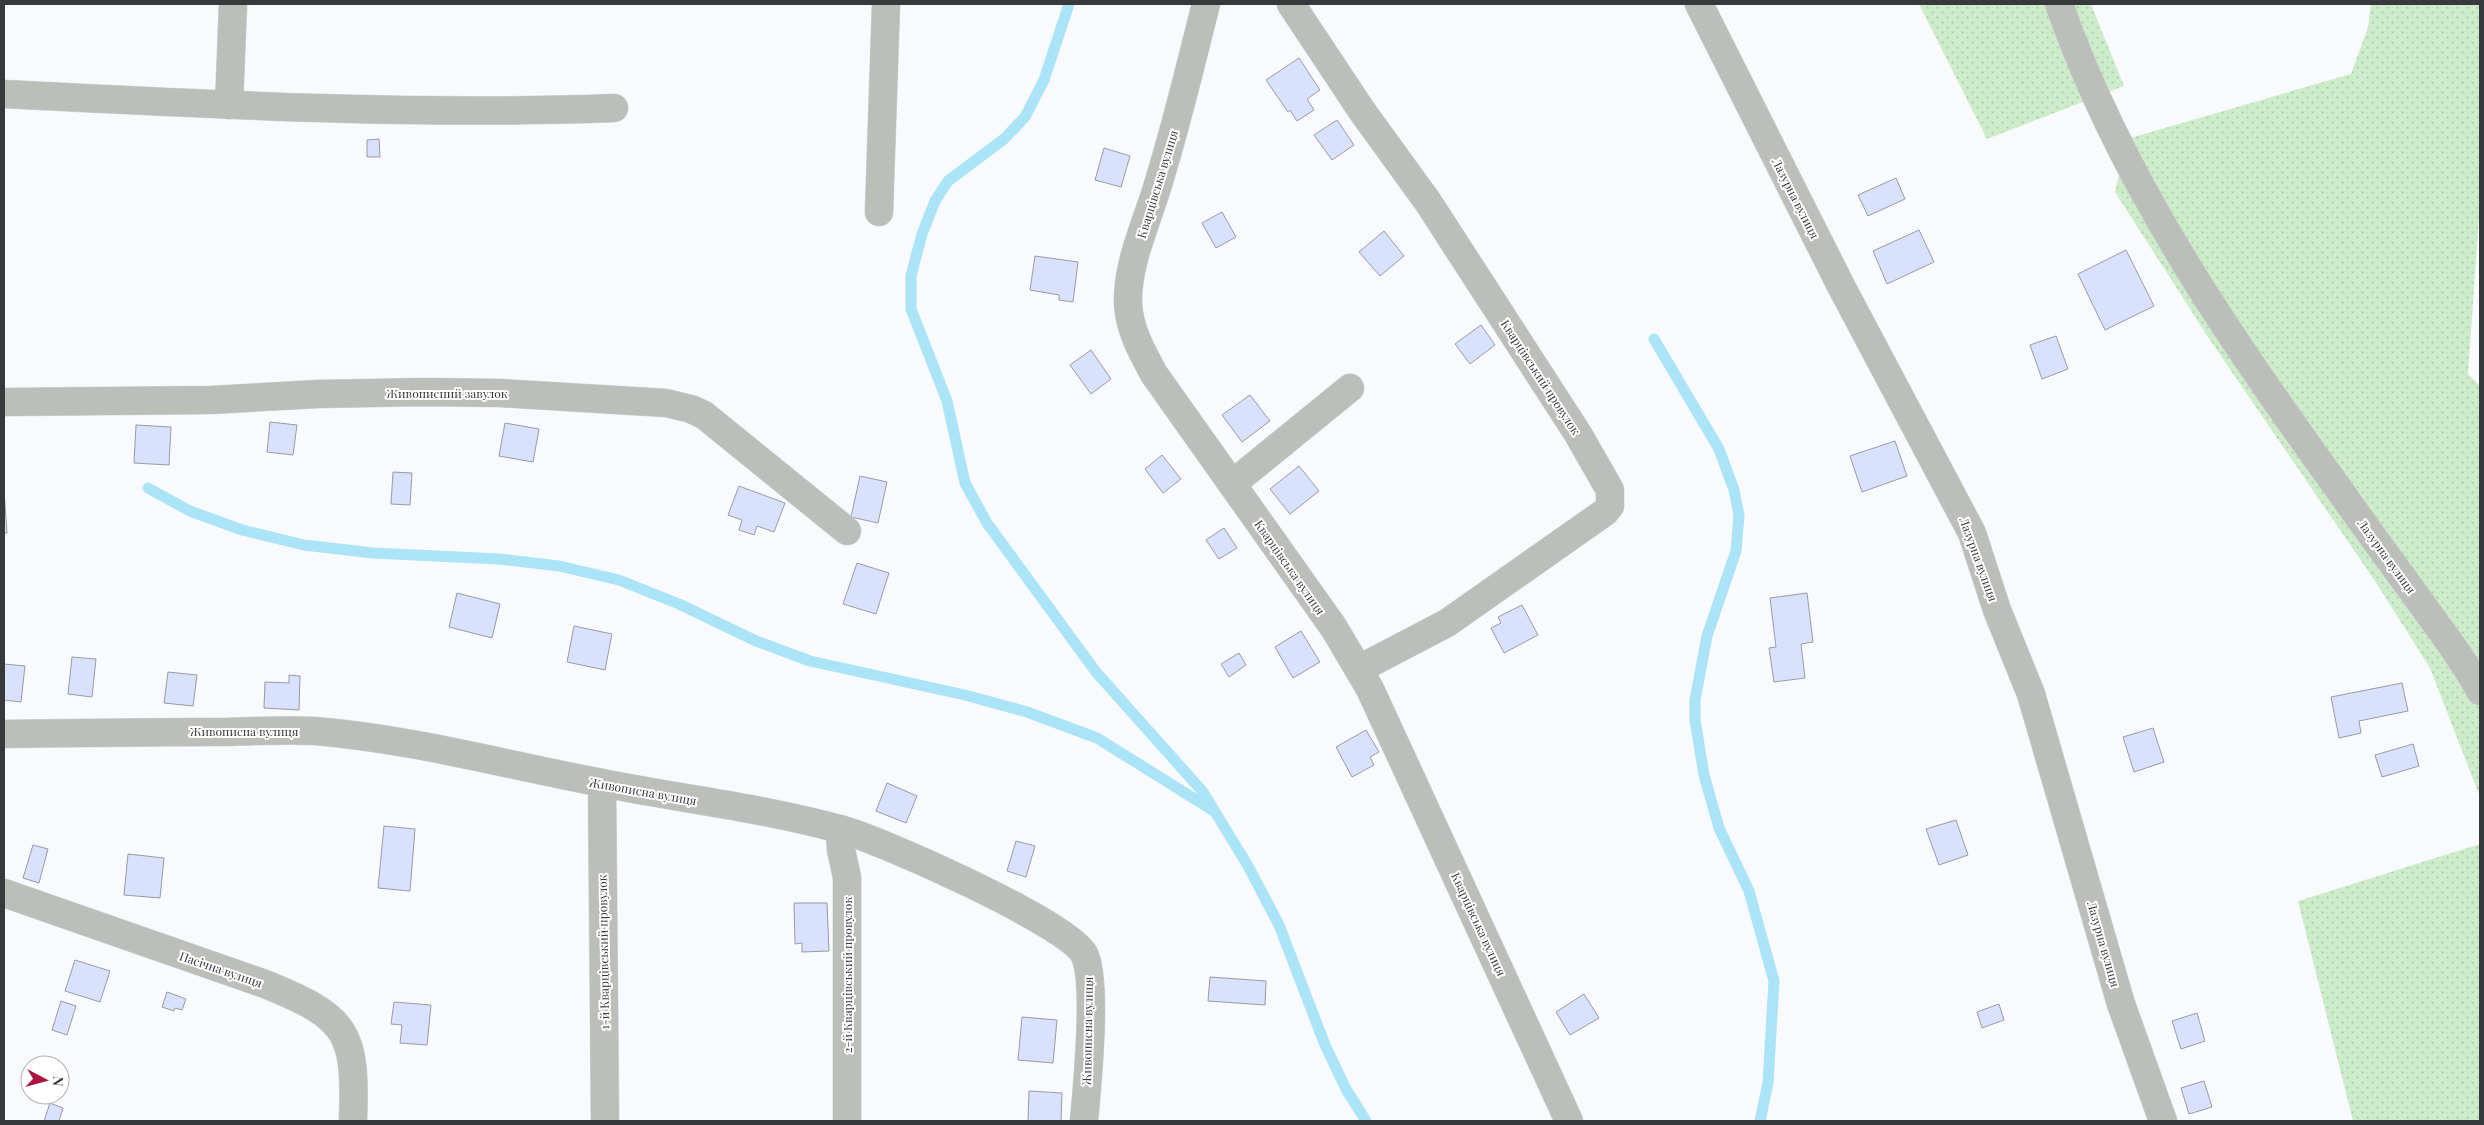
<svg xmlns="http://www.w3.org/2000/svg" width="2484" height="1125" viewBox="0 0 2484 1125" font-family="'Playfair Display',serif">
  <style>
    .grass { fill: url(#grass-dots) }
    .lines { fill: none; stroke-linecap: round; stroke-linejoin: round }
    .stream { stroke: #abe3f7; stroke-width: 11 }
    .building { fill: #d9e2fc; stroke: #989ba4 }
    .minor-casing { stroke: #d5d7db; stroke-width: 29 }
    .minor { stroke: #bcbeb9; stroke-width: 28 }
    .labels { text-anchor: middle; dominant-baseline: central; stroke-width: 4; stroke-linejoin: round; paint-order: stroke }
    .street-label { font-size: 12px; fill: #38393d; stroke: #fff }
  </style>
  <defs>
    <pattern id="grass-dots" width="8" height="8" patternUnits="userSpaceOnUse" patternTransform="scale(1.25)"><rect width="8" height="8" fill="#ccecca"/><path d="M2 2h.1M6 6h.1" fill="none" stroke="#b0cbae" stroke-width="1.8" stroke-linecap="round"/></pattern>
  </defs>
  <rect width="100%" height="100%" fill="#f8fafe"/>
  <g class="grass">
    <polygon points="1919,4 2091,4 2124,86 1987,139"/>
    <polygon points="2371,4 2480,4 2480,203 2468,374 2480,386 2480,797 2430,668 2375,581 2208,337 2115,192 2127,139 2351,74 2368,27"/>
    <polygon points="2480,844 2480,1121 2353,1121 2298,901"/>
  </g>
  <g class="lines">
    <g class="stream">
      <polyline points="1069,4 1044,80 1025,117 1004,139 948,181 935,201 922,234 911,276 911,309 947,401 965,483 987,523 1096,672 1203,792 1248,866 1279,925 1325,1045 1346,1089 1366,1121"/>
      <polyline points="1654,339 1719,449 1734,490 1739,515 1736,551 1707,636 1695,700 1695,720 1704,775 1719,828 1749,891 1774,981 1768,1083 1760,1121"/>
      <polyline points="148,488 190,511 242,530 304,545 373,553 499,559 559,566 619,580 679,604 756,641 810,661 965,695 1027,712 1097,738 1214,811"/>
    </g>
  </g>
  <g class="building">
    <polygon points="1299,58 1320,90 1307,99 1314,110 1297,121 1290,110 1288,112 1266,80"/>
    <polygon points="1337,120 1354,145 1332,160 1314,135"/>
    <polygon points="379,139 380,157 367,157 367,140"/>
    <polygon points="1104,148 1130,156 1121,187 1095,180"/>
    <polygon points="1896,178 1905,199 1868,216 1858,195"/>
    <polygon points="1222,212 1236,237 1216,248 1202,223"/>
    <polygon points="1919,230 1934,262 1887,284 1873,251"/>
    <polygon points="1384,231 1404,256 1380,276 1359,252"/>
    <polygon points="2126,250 2154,306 2105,330 2078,274"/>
    <polygon points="1035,256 1078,262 1073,302 1059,300 1059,295 1030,290"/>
    <polygon points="1481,325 1495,345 1470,364 1455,344"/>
    <polygon points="2056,336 2068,369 2042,379 2030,345"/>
    <polygon points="1091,350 1111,379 1091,394 1070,365"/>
    <polygon points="1250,395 1270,421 1242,442 1222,415"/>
    <polygon points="270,422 297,425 293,455 267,452"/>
    <polygon points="505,423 539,429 533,462 499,456"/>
    <polygon points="136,425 171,427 169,465 134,463"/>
    <polygon points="1895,441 1907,476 1862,492 1850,456"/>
    <polygon points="1162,455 1181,479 1163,493 1145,469"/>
    <polygon points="1299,466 1319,491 1290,514 1270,489"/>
    <polygon points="393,472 412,473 410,505 391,504"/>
    <polygon points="860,476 887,482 878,523 851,517"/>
    <polygon points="739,486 785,503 774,532 757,526 754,535 739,530 742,520 728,515"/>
    <polygon points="4,490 7,533 4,533"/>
    <polygon points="1224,528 1237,548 1219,559 1206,540"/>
    <polygon points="857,563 889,573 876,614 843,604"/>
    <polygon points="457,593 500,604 492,638 449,627"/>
    <polygon points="1807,593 1813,642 1801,644 1805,678 1774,682 1769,648 1776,647 1770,598"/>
    <polygon points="1522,605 1538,635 1504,653 1491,628 1501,623 1498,617"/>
    <polygon points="574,626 612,634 605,670 567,662"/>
    <polygon points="1301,631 1320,662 1293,678 1275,647"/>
    <polygon points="1239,653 1246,665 1229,677 1221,664"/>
    <polygon points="72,657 96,659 92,697 68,694"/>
    <polygon points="4,664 25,666 21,702 4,700"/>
    <polygon points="168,672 197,675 193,706 164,703"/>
    <polygon points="289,675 300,676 299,710 264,708 265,682 289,683"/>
    <polygon points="2402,683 2408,711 2359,721 2361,733 2339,738 2331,697"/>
    <polygon points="2153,728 2164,762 2134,772 2123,737"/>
    <polygon points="1366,730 1379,752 1370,757 1374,765 1352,777 1336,747"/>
    <polygon points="2413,744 2419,766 2382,777 2375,755"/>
    <polygon points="887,783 917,796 906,823 876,811"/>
    <polygon points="1956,820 1968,855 1939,865 1926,829"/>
    <polygon points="384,826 415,829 410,891 378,888"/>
    <polygon points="1016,841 1035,846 1026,877 1007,871"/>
    <polygon points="33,845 48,849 39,883 23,878"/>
    <polygon points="128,854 164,858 160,898 124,895"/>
    <polygon points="794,903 827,903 829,951 802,952 802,943 795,944"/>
    <polygon points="75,960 110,971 100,1002 65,991"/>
    <polygon points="1210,977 1266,981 1265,1005 1208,1001"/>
    <polygon points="167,992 186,999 182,1010 175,1008 174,1011 162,1007"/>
    <polygon points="1584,994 1599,1018 1570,1035 1556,1012"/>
    <polygon points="61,1001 76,1006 67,1035 52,1030"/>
    <polygon points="394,1002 431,1005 427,1045 400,1043 402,1025 391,1024"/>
    <polygon points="1999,1004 2004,1020 1982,1028 1977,1012"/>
    <polygon points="2197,1013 2205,1041 2181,1049 2172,1021"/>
    <polygon points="1022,1017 1057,1020 1053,1063 1018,1060"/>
    <polygon points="2204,1081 2212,1107 2189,1114 2181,1088"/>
    <polygon points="1029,1091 1062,1093 1061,1121 1028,1121"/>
    <polygon points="50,1103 63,1108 59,1121 44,1121"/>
  </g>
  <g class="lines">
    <defs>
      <g id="minor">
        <path d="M1206,4C1191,63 1177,123 1159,181C1148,220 1127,262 1128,303C1129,329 1142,352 1154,374L1334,628L1370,689L1569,1121"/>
        <polyline points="1291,4 1362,111 1428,202 1578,434 1610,490 1610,506 1605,512 1447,623 1359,669"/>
        <polyline points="1699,4 1841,286 1972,533 1997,610 2031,694 2121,1004 2163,1121"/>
        <path d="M2059,4C2120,179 2230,339 2338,488C2366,528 2395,567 2424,607C2443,634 2465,661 2480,691"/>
        <path d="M4,94C207,104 410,116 614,108"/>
        <polyline points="229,105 233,4"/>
        <polyline points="879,212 886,4"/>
        <polyline points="4,402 211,400 318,394 424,392 500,393 666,403 691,409 704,415 847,531"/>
        <polyline points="1232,484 1350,388"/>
        <path d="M4,734C73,733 142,732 211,732C246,732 280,729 315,731C412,739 507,765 602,783C682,799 764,808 843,830C883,841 1067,923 1084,954C1098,981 1087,1087 1084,1121"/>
        <polyline points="602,783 605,1121"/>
        <polyline points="840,829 841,850 847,877 847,1121"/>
        <path d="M4,893L265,984C349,1018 356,1032 353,1121"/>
      </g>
    </defs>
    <use href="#minor" class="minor-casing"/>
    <use href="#minor" class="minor"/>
  </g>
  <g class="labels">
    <g class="street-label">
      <text transform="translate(1157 184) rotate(-73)">Кварцівська вулиця</text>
      <text transform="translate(1796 198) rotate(63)">Лазурна вулиця</text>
      <text transform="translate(1541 377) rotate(57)">Кварцівський провулок</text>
      <text x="447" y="393">Живописний завулок</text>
      <text transform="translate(2387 556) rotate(54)">Лазурна вулиця</text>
      <text transform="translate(1979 559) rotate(70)">Лазурна вулиця</text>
      <text transform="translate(1290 567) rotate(55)">Кварцівська вулиця</text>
      <text x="244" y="731">Живописна вулиця</text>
      <text transform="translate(643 791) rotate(10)">Живописна вулиця</text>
      <text transform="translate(1479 924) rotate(65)">Кварцівська вулиця</text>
      <text transform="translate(2104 944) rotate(74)">Лазурна вулиця</text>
      <text transform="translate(603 952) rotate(-91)">1-й Кварцівський провулок</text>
      <text transform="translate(221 969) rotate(19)">Пасічна вулиця</text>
      <text transform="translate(847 975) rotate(-90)">2-й Кварцівський провулок</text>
      <text transform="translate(1087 1031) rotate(-89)">Живописна вулиця</text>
    </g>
  </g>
  <rect width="2484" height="1125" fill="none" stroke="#38393d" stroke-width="10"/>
  <g transform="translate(45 1080) rotate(96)"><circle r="24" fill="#ffffff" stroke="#afb0b1"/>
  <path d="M0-4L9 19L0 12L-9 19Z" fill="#ab153d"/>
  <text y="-8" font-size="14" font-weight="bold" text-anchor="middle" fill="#38393d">N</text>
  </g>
</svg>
